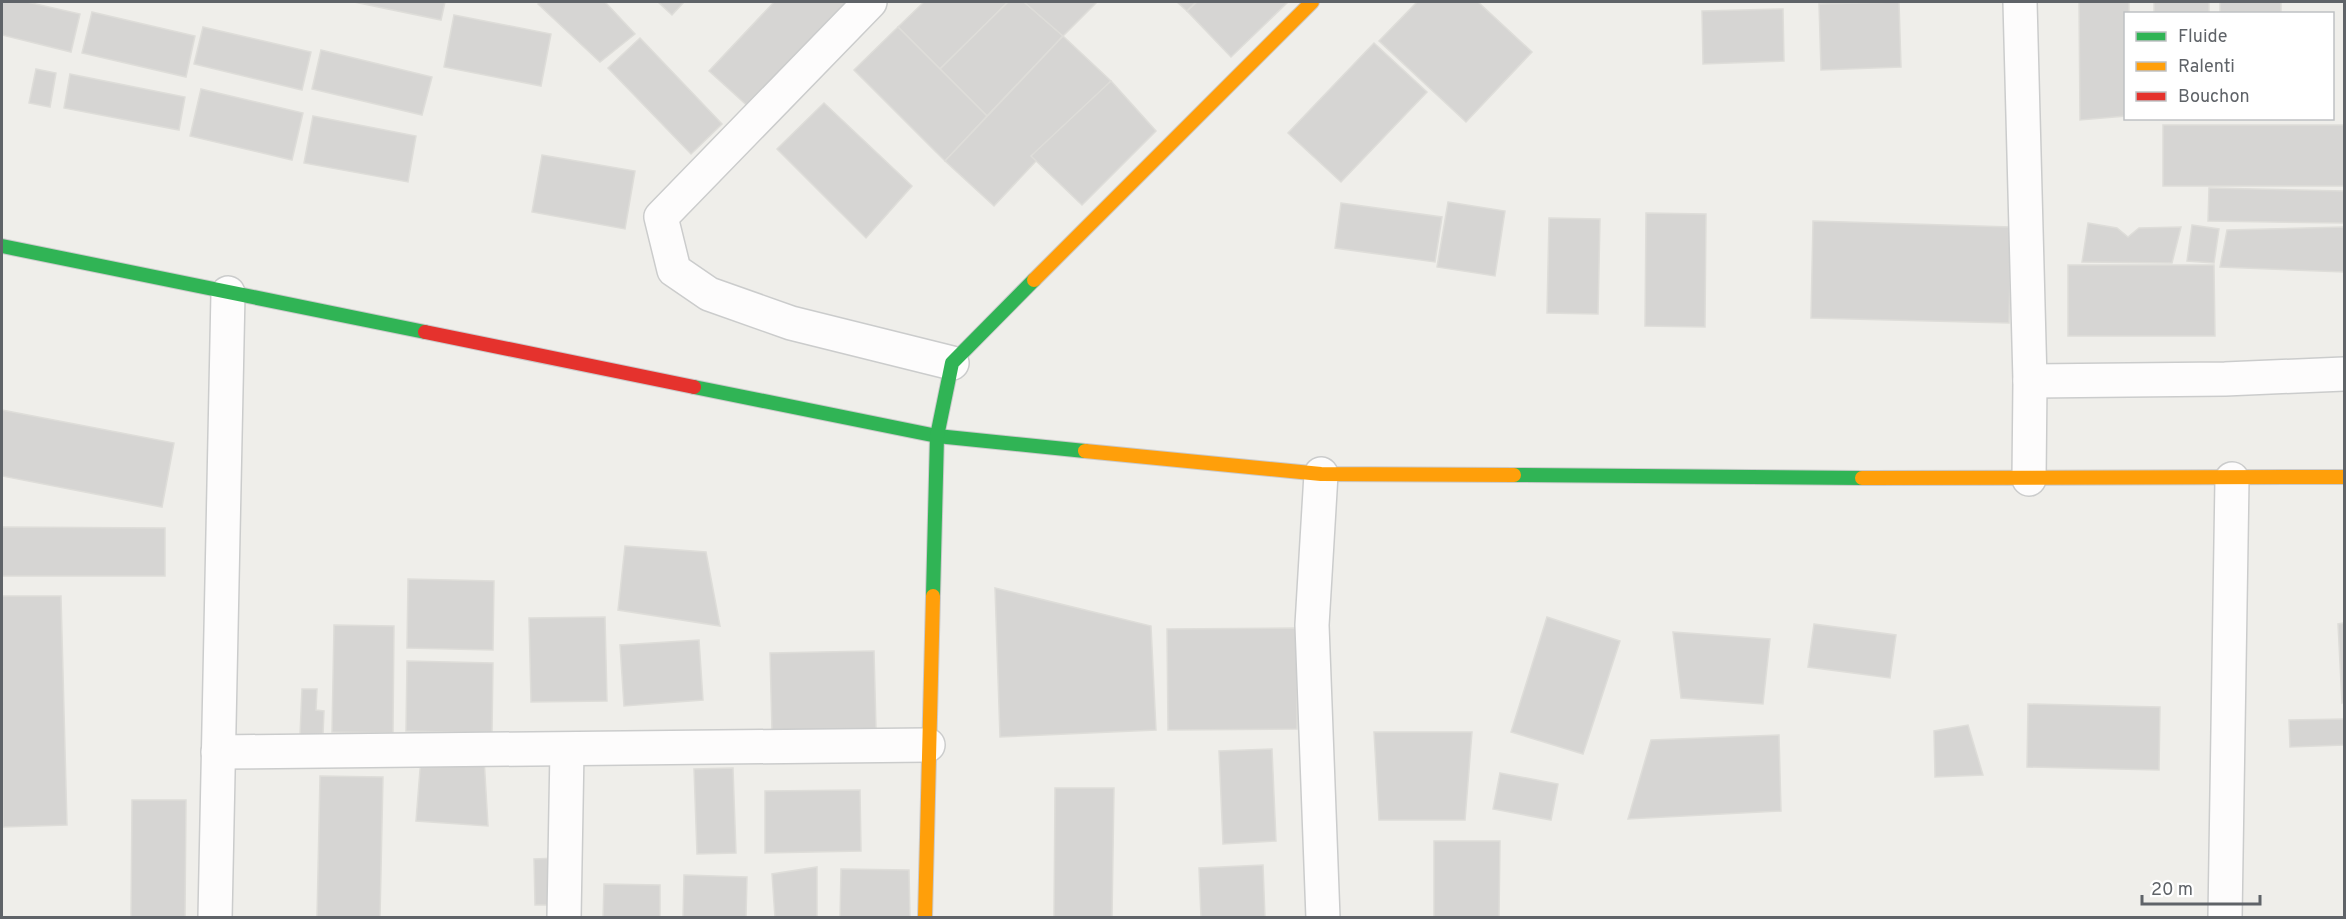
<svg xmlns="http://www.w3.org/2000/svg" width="2346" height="919" viewBox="0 0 2346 919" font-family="Overpass,sans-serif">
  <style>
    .building { fill: #d6d5d3; stroke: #deddd9; stroke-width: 1.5 }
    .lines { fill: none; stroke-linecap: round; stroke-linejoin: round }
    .street-casing { stroke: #cbcccc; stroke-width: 36 }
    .fast-casing { stroke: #cacacb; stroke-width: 16 }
    .slow-casing { stroke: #cacacb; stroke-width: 16 }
    .jam-casing { stroke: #cacacb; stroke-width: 16 }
    .street { stroke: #fdfcfc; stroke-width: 33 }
    .fast { stroke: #30b455; stroke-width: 14 }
    .slow { stroke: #ff9f0a; stroke-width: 14 }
    .jam { stroke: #e5322d; stroke-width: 14 }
  </style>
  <rect width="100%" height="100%" fill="#efeeea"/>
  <g class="building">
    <polygon points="2,2 27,2 80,14 71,52 2,35"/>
    <polygon points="354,2 445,2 441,20"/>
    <polygon points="540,2 605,2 635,34 600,62 538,4"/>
    <polygon points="658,2 684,2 672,15"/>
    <polygon points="774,2 852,2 752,110 709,71"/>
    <polygon points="924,2 1008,2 940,69 898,27"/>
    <polygon points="1008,2 1024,2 1063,36 987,116 940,69"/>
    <polygon points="1024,2 1097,2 1063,36"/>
    <polygon points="1177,2 1196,2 1187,11"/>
    <polygon points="1197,2 1288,2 1231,57 1187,11"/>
    <polygon points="1417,2 1478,2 1532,52 1466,122 1379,41"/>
    <polygon points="1899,2 1901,67 1821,70 1819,4"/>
    <polygon points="2079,2 2129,2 2129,14 2126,14 2126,116 2080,120"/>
    <rect x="2154" y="2" width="55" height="12"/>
    <rect x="2220" y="2" width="61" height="12"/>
    <polygon points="1783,9 1784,61 1703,64 1702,11"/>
    <polygon points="92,12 195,36 186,77 82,53"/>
    <polygon points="454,15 551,34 541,86 444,67"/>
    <polygon points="203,27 311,52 302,90 194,64"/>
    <polygon points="898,27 987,116 945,161 854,70"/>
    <polygon points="1063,36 1111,81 994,206 945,161"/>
    <polygon points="640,38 722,124 691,154 608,68"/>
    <polygon points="1374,43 1427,92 1341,182 1288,133"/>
    <polygon points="321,50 432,77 422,115 312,89"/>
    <polygon points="36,69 56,73 50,107 29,103"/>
    <polygon points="70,74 185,97 179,130 64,108"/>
    <polygon points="1111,81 1156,131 1082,205 1031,156"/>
    <polygon points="201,89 303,113 292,160 190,136"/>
    <polygon points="824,103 912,186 866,238 777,149"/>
    <polygon points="313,116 416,136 408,182 304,163"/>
    <rect x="2163" y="125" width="181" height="61"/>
    <polygon points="542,155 635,171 625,229 532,212"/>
    <polygon points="2209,188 2344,191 2344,223 2208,221"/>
    <polygon points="1448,202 1505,211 1495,276 1437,267"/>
    <polygon points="1341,203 1442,217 1435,262 1335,248"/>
    <polygon points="1646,213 1706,214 1705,327 1645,326"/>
    <polygon points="1549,218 1600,219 1598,314 1547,313"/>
    <polygon points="1813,221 2011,227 2009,323 1811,318"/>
    <polygon points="2088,223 2117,228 2128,237 2139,228 2181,227 2172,263 2082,262"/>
    <polygon points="2192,225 2219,229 2214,263 2187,261"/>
    <polygon points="2344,227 2344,272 2220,267 2227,230"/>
    <polygon points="2068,265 2214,265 2215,336 2068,336"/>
    <polygon points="2,410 174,443 162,507 2,476"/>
    <polygon points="2,527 165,528 165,576 2,576"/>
    <polygon points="625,546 706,552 720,626 618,610"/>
    <polygon points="408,579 494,581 493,650 407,648"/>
    <polygon points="995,588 1151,626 1156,730 1000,737"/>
    <polygon points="2,596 61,596 67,825 3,827"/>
    <polygon points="605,617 607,701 531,702 529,618"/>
    <polygon points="1547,617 1620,641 1583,754 1511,732"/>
    <polygon points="2344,623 2344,702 2342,703 2338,624"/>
    <polygon points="1814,624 1896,635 1890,678 1808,667"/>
    <polygon points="334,625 394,626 393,733 332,732"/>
    <polygon points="1297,628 1297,729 1168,730 1167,629"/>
    <polygon points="1673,632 1770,639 1763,704 1681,698"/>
    <polygon points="699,640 703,700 624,706 620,645"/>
    <polygon points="874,651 876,729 772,732 770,653"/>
    <polygon points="407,661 493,663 492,733 406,731"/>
    <polygon points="302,689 317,689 316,710 324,711 323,735 300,735"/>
    <polygon points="2028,704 2160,707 2159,770 2027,767"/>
    <polygon points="2344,719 2344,745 2290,747 2289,720"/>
    <polygon points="1968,725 1983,775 1935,777 1934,731"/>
    <polygon points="1374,732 1472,732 1465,820 1379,820"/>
    <polygon points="1779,735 1781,811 1628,819 1651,740"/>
    <polygon points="1272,749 1276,841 1223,844 1219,751"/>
    <polygon points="421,757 484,758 488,826 416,821"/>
    <polygon points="733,768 736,853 697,854 694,769"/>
    <polygon points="1500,773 1558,784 1551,820 1493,809"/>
    <polygon points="320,776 383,777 380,918 317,918"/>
    <polygon points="1055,788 1114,788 1112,918 1054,918"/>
    <polygon points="860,790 861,851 765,853 765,791"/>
    <polygon points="132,800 186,800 185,918 131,918"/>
    <polygon points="1434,841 1500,841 1499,918 1434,918"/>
    <polygon points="556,858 557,905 535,905 534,859"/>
    <polygon points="1263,865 1265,918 1201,918 1199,868"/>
    <polygon points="817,867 817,918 775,918 772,874"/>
    <polygon points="841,869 909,870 910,918 840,918"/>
    <polygon points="684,875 747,877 746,918 683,918"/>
    <polygon points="604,884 660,885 660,918 603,918"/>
  </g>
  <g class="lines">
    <defs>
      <g id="street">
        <polyline points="870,2 661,217 674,270 709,294 791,323 952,363"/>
        <polyline points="2020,2 2030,381 2029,479"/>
        <polyline points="2030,381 2225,379 2344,374"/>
        <polyline points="1321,474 1312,625 1323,918"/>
        <polyline points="218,752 928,745"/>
        <polyline points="215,918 228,293"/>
        <polyline points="564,918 567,750"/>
        <polyline points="2225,918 2232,479"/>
      </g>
      <g id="fast">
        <polyline points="2,246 425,332"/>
        <polyline points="694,387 937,436 1085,451"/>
        <polyline points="1514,475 1862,478"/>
        <polyline points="933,596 937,436 952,363 1034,280"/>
      </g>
      <g id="slow">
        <polyline points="1034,280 1312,2"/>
        <polyline points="1085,451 1321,474 1514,475"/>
        <polyline points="1862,478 2344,477"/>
        <polyline points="925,918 933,596"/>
      </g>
      <polyline id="jam" points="425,332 694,387"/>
    </defs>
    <use href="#street" class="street-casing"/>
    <use href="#fast" class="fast-casing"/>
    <use href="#slow" class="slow-casing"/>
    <use href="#jam" class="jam-casing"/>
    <use href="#street" class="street"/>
    <use href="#fast" class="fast"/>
    <use href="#slow" class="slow"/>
    <use href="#jam" class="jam"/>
  </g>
  <rect width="2346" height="919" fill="none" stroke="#5f6368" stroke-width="6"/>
  <rect x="2124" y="12" width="210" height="108" fill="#ffffff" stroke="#bfc1c3" stroke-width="1.5"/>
  <rect x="2136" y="32" width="30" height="9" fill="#30b455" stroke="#bfc1c3" stroke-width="1.5"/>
  <text x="2178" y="42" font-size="18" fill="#5f6368">Fluide</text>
  <rect x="2136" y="62" width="30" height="9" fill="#ff9f0a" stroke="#bfc1c3" stroke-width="1.5"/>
  <text x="2178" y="72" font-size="18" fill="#5f6368">Ralenti</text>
  <rect x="2136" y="92" width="30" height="9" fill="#e5322d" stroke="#bfc1c3" stroke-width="1.5"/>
  <text x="2178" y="102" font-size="18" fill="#5f6368">Bouchon</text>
  <path d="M2142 895v9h118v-9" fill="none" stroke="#5f6368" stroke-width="3"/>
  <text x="2151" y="895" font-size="18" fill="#5f6368" stroke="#ffffff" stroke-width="4.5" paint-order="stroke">20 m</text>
</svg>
